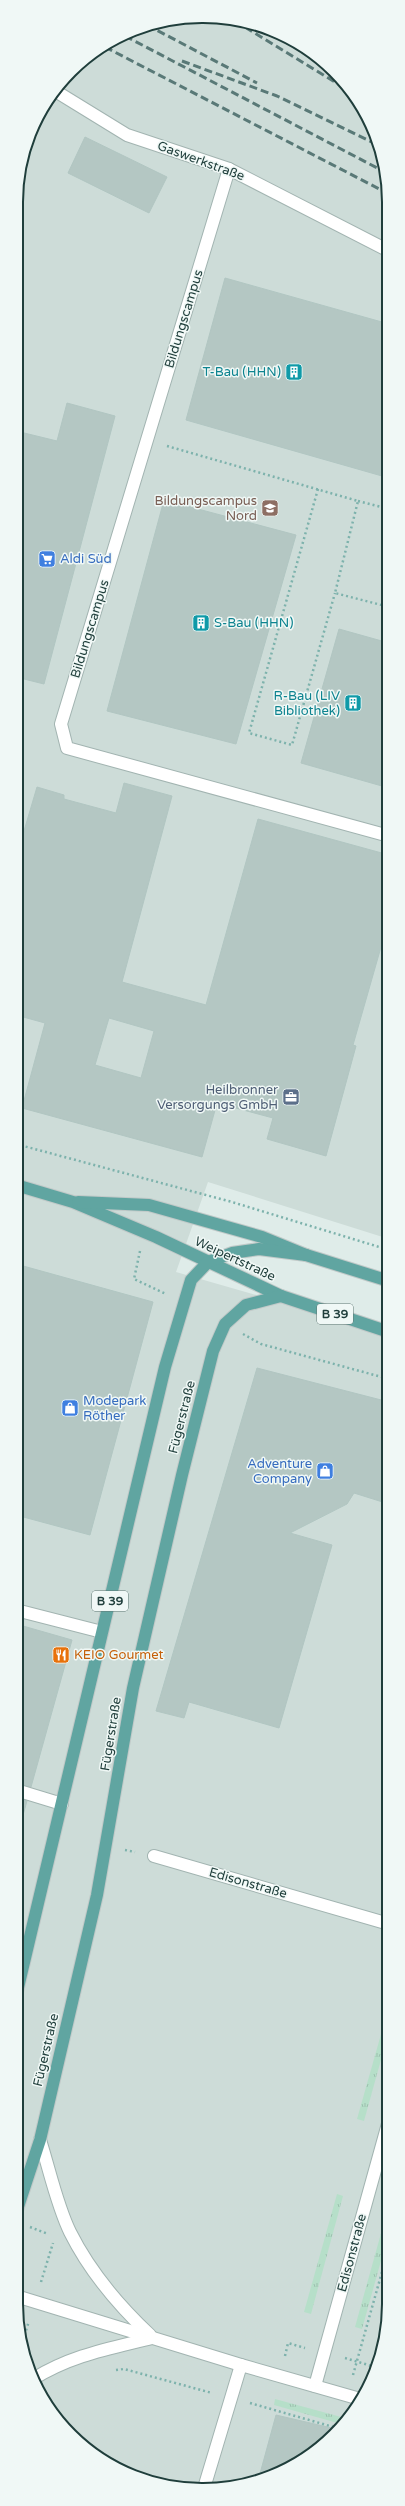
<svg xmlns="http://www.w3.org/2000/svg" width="405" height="2506" viewBox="0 0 405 2506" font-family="'Varela Round',sans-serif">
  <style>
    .built { fill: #cddcd8 }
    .grass { fill: url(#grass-tufts) }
    .building { fill: #b4c7c3; stroke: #b1c6c2; fill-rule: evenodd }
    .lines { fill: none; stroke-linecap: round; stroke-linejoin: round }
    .minor-casing { stroke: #a2b4b1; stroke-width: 14 }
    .major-casing { stroke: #c0c9c8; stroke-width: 14 }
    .path { stroke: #7db2ac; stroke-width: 2.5; stroke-dasharray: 2 3; stroke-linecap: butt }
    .minor { stroke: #fff; stroke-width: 12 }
    .major { stroke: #60a5a1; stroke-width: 12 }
    .rail { stroke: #597977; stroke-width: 3; stroke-dasharray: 8 4; stroke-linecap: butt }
    .labels { text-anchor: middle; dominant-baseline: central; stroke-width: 3; stroke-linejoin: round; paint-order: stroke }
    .shield { fill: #f0f8f6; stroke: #5e7673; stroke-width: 1 }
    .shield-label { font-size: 12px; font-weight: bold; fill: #1f3e3b }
    .street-label { font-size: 13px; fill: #1f3e3b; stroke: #f0f8f6 }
    .culture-label { font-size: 13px; fill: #0d838f; stroke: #f0f8f6; text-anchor: end }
    .education-label { font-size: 13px; fill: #785e54; stroke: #f0f8f6; text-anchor: end }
    .shop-label { font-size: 13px; fill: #366cbe; stroke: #f0f8f6; text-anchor: start }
    .service-label { font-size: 13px; fill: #4e5e75; stroke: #f0f8f6; text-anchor: end }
    .food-label { font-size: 13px; fill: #c56008; stroke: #f0f8f6; text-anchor: start }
    .rim { fill: none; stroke: #1f3e3b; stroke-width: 2 }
  </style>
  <defs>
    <pattern id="grass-tufts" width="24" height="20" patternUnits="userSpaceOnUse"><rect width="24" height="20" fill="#b6dfc9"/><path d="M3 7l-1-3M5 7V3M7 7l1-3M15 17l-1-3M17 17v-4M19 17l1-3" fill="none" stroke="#9cc0ae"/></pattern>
  </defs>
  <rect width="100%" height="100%" fill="#dfece9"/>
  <polygon class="built" points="215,16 274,30 334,70 370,120 389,190 389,1239 208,1182 176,1272 389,1333 389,2316 370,2386 326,2444 263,2480 191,2490 131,2476 70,2435 30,2375 16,2303 16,190 35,120 80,62 143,26"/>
  <g class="grass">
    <polygon points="389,2006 389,2031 364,2121 357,2119"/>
    <polygon points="337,2194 343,2196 311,2314 304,2312"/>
    <polygon points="388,2208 389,2232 362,2329 355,2327"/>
    <polygon points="275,2399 345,2418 341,2424 274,2405"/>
  </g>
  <g class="building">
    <polygon points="85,137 167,177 149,213 68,173"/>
    <polygon points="225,278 389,324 389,478 186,420"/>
    <polygon points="67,403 115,416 44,684 16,677 16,431 57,441"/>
    <polygon points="164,500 296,535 236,744 107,711"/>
    <polygon points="339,629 389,643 389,788 301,763"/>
    <path d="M124,783L172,796L122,982L206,1005L258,819L389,855V919L353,1045L356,1046L326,1156L267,1139L273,1118L217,1103L202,1157L22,1108L45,1023L16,1015V858L37,787L64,795V799L116,813ZM109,1018L154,1031L141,1078L95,1065Z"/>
    <polygon points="16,1264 153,1302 90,1535 16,1515"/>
    <polygon points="257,1368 389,1402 389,1504 354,1493 347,1504 290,1533 332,1545 279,1728 189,1702 184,1718 156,1711"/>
    <polygon points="16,1624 72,1640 31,1787 16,1783"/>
    <polygon points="16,1798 27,1801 23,1815 16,1814"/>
    <polygon points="276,2415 336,2429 326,2444 263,2480 258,2481"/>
  </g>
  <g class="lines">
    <defs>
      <g id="minor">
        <polyline points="57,92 127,135 229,169 389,251"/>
        <polyline points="229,169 61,724 67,748 389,836"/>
        <polyline points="16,1610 102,1632"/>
        <polyline points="16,1790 62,1804"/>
        <polyline points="154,1856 389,1924"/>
        <path d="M40,2140C49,2168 57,2206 70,2232C90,2272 118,2305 150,2335"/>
        <polyline points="16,2296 241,2365 360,2399"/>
        <path d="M33,2379C72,2355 108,2349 152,2338"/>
        <polyline points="315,2386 389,2120"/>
        <polyline points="204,2488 241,2365"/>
      </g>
      <g id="major">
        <polyline points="16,1185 73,1202 156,1237 281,1296 389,1332"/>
        <polyline points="78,1202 149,1205 262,1237 306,1255 389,1281"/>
        <polyline points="16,1996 165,1367 191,1280 208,1262 232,1253 259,1249 306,1255"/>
        <polyline points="16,2213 40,2140 97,1895 133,1688 182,1475 213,1351 225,1324 246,1305 281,1296"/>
      </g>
    </defs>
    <use href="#minor" class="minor-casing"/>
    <use href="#major" class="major-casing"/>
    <g class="path">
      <polyline points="167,446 358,501 335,593 389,607"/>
      <polyline points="318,489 249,733 292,745 335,593"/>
      <polyline points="358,501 389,509"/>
      <polyline points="16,1144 232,1202 389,1250"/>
      <polyline points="140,1251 134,1279 166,1294"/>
      <polyline points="243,1334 261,1344 389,1379"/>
      <polyline points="125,1850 135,1852"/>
      <polyline points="30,2227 48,2234"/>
      <polyline points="41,2282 53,2243"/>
      <polyline points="23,2340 29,2321"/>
      <polyline points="285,2356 288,2343 305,2348"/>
      <polyline points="345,2358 375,2367"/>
      <polyline points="116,2370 124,2369 212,2393"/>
      <polyline points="353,2375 389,2247"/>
      <polyline points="250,2403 337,2428"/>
    </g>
    <use href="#minor" class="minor"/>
    <use href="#major" class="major"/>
    <g class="rail">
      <polyline points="235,21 348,90"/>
      <polyline points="147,25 257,83"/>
      <polyline points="125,36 383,171"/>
      <polyline points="105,47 389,194"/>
      <polyline points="182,61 277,96 376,144"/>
    </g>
  </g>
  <defs>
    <symbol id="building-square" viewBox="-11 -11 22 22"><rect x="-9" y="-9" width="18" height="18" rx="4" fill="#0f9aa8" stroke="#f0f8f6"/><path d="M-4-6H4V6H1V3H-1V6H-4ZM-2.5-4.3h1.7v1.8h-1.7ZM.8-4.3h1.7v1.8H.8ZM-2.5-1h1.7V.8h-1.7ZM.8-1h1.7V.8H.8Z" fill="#fff"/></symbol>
    <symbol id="university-square" viewBox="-11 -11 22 22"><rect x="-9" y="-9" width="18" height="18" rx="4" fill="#8d6e63" stroke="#f0f8f6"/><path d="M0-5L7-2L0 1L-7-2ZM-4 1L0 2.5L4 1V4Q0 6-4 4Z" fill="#fff"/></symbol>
    <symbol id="supermarket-square" viewBox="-11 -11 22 22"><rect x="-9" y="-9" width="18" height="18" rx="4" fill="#3f7fe0" stroke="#f0f8f6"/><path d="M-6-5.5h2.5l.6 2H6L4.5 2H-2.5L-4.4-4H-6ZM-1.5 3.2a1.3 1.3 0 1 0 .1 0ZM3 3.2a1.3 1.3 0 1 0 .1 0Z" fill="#fff"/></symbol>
    <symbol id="office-square" viewBox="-11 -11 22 22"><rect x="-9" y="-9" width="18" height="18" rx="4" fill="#5c6f8a" stroke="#f0f8f6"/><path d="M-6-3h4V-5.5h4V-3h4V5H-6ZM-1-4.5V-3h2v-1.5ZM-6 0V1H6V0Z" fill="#fff"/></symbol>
    <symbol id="shop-square" viewBox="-11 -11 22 22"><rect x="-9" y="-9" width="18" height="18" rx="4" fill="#3f7fe0" stroke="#f0f8f6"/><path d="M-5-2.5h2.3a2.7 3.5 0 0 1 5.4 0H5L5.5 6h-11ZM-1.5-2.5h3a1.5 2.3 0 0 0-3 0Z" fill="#fff"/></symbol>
    <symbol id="restaurant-square" viewBox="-11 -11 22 22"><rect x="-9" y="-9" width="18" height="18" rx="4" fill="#e8710a" stroke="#f0f8f6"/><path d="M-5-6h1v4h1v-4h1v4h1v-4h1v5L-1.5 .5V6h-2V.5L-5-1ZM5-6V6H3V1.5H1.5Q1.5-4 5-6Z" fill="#fff"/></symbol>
  </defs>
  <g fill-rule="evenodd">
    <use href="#building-square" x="284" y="362" width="20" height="20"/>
    <use href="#university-square" x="260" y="498" width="20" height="20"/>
    <use href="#supermarket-square" x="37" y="549" width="20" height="20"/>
    <use href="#building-square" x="191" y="613" width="20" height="20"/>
    <use href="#building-square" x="343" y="693" width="20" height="20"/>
    <use href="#office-square" x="281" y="1087" width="20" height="20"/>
    <use href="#shop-square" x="60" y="1398" width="20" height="20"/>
    <use href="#shop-square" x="315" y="1461" width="20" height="20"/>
    <use href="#restaurant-square" x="51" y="1645" width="20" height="20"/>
  </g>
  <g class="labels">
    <g class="shield">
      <rect x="317" y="1304" width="36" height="20" rx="3"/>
      <rect x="92" y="1591" width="36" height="20" rx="3"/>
    </g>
    <g class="shield-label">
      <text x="335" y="1314">B 39</text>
      <text x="110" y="1601">B 39</text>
    </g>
    <g class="street-label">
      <text transform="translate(201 161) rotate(20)">Gaswerkstraße</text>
      <text transform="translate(184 319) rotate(-73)">Bildungscampus</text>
      <text transform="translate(90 629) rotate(-73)">Bildungscampus</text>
      <text transform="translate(235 1259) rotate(25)">Weipertstraße</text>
      <text transform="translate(182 1417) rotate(-76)">Fügerstraße</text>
      <text transform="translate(111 1734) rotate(-81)">Fügerstraße</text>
      <text transform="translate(248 1883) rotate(16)">Edisonstraße</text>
      <text transform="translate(46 2050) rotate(-77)">Fügerstraße</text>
      <text transform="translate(352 2253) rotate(-75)">Edisonstraße</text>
    </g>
    <g class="culture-label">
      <text x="281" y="372">T-Bau (HHN)</text>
      <text x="214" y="623" text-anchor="start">S-Bau (HHN)</text>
      <text x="340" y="696">R-Bau (LIV<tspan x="340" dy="15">Bibliothek)</tspan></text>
    </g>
    <g class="education-label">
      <text x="257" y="501">Bildungscampus<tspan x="257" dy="15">Nord</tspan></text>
    </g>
    <g class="shop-label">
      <text x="60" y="559">Aldi Süd</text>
      <text x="83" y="1401">Modepark<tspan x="83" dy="15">Röther</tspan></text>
      <text x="312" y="1464" text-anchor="end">Adventure<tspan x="312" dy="15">Company</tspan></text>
    </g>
    <g class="service-label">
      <text x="278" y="1090">Heilbronner<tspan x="278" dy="15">Versorgungs GmbH</tspan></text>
    </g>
    <g class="food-label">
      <text x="74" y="1655">KEIO Gourmet</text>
    </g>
  </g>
  <path d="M0 0H405V2506H0ZM202 23H203A179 179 0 0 1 382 202V2304A179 179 0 0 1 203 2483H202A179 179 0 0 1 23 2304V202A179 179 0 0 1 202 23Z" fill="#f0f8f6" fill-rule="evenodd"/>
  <path class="rim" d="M202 23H203A179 179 0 0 1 382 202V2304A179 179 0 0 1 203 2483H202A179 179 0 0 1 23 2304V202A179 179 0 0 1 202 23Z"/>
</svg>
